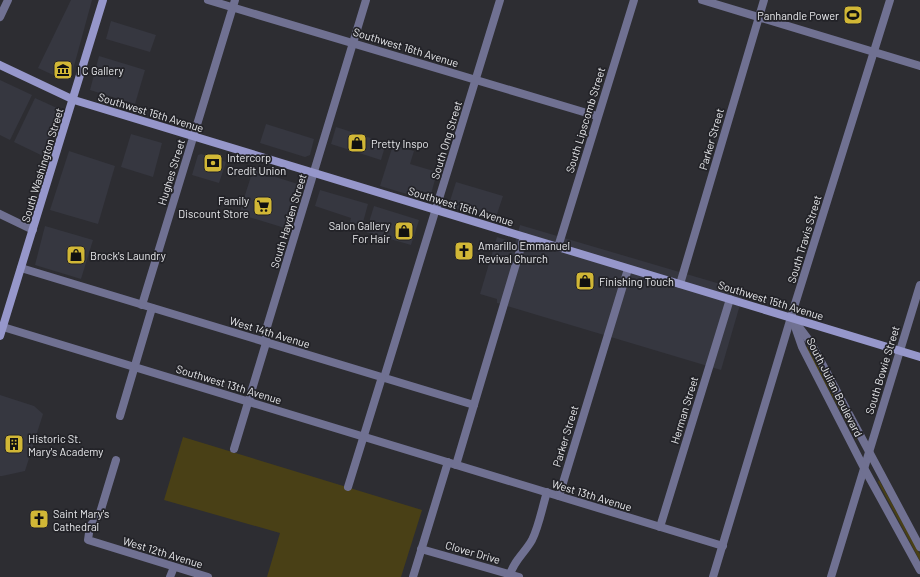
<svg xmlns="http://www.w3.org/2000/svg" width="920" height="577" viewBox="0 0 920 577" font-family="Barlow,sans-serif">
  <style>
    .built { fill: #363740 }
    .green { fill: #494016 }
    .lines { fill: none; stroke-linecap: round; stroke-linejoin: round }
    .minor { stroke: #707192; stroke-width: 8 }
    .tertiary { stroke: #707192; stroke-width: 8 }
    .secondary { stroke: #9697cb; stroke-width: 8 }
    .labels { text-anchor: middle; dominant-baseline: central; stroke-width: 3.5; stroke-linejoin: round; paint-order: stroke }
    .poi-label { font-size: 11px; fill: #e8e9ec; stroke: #232328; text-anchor: start }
    .street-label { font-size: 11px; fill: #e8e9ec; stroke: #232328 }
  </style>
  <rect width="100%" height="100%" fill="#2d2d32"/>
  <g class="built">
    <polygon points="71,0 92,0 71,77 68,80 64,80 38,68"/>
    <polygon points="111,21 156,35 150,52 106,39"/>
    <polygon points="99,56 145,70 135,104 90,90"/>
    <polygon points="0,80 32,95 10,140 0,135"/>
    <polygon points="35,98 57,108 59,111 45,157 14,142"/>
    <polygon points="266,124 314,139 310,155 305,157 260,143"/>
    <polygon points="336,127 386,143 381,160 331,144"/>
    <polygon points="131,134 162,143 153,177 121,167"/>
    <polygon points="393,145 414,151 410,164 437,172 430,198 427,200 380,186"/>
    <polygon points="69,151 115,166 98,224 50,210"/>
    <polygon points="201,154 226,162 219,183 192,175 198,155"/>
    <polygon points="253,170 301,185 301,187 288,229 239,214"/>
    <polygon points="456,182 503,196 495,220 454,208 449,204"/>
    <polygon points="320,190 368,204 362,226 350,222 351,218 315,206"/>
    <polygon points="374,206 419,220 411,245 366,232"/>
    <polygon points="520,225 744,291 721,370 497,303 497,299 480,294 497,237 515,243"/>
    <polygon points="45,226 93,240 81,279 35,265"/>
    <polygon points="0,395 34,406 43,414 25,471 2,476 0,476"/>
  </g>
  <g class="green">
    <polygon points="807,346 857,438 856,440 806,348"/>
    <polygon points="183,437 422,510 401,577 267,577 280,533 164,500"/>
    <polygon points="879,480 920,554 920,561 878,482"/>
  </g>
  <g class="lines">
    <g class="minor">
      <polyline points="0,17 8,0"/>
      <polyline points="0,214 33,230"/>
      <polyline points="21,268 474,405"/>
      <polyline points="680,284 764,0"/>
      <polyline points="142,305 235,0"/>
      <polyline points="3,327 723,546"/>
      <polyline points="384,378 500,0"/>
      <polyline points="120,416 152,308"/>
      <polyline points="234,449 266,343 266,330 366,0"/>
      <polyline points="116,460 99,516 90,526 88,540 208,577"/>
      <polyline points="456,465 524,237"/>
      <polyline points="348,487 382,377"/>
      <polyline points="559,496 628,269"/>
      <polyline points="660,527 730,299"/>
      <polyline points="421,549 519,577"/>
      <polyline points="170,577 174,567"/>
      <polyline points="413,577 448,462"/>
      <path d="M509,577C514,560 524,554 532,540C539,526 542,508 547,492"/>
      <polyline points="713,577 795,304 890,0"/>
      <polyline points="831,577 920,285"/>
    </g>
    <g class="tertiary">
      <polyline points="208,0 597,116"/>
      <polyline points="702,0 920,66"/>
      <polyline points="558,247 634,0"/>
      <polyline points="792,318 802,347 864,468 920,570"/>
      <polyline points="796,323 811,343 920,547"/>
    </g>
    <g class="secondary">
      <polyline points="0,65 74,100 920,357"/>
      <polyline points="0,336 103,0"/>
    </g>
  </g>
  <defs>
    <symbol id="stadium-square" viewBox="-11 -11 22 22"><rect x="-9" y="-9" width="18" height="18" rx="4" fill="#d1b736" stroke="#232328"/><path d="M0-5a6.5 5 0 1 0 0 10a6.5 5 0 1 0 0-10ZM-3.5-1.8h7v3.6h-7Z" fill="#111"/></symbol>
    <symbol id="museum-square" viewBox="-11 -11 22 22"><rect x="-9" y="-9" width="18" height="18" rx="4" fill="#d1b736" stroke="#232328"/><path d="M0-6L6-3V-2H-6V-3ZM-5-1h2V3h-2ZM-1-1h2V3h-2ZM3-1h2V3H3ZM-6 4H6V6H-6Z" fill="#111"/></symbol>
    <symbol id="shop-square" viewBox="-11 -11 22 22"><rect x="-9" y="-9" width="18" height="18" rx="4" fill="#d1b736" stroke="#232328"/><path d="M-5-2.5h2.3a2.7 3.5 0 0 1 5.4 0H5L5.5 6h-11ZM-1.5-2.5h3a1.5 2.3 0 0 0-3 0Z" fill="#111"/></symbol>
    <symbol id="bank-square" viewBox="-11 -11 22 22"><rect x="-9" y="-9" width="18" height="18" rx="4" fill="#d1b736" stroke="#232328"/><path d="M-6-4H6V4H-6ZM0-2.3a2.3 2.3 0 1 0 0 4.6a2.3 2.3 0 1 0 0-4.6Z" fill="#111"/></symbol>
    <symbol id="supermarket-square" viewBox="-11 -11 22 22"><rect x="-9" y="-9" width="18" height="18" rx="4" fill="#d1b736" stroke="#232328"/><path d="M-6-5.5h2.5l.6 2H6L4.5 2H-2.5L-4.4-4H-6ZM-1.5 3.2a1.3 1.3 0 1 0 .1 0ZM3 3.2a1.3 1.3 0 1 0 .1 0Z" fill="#111"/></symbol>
    <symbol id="church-square" viewBox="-11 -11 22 22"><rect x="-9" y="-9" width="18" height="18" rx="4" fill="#d1b736" stroke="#232328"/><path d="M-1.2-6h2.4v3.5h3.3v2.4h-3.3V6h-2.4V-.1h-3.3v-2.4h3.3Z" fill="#111"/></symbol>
    <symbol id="building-square" viewBox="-11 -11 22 22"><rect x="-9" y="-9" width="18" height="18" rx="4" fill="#d1b736" stroke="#232328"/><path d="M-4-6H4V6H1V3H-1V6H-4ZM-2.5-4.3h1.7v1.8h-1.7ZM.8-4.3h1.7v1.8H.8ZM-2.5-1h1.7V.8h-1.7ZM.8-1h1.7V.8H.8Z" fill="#111"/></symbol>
  </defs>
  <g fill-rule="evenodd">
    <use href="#stadium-square" x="842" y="4" width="22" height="22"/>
    <use href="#museum-square" x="52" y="59" width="22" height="22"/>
    <use href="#shop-square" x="346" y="132" width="22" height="22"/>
    <use href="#bank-square" x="202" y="152" width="22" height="22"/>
    <use href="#supermarket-square" x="252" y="195" width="22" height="22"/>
    <use href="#shop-square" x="393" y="220" width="22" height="22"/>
    <use href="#church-square" x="453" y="240" width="22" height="22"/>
    <use href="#shop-square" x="65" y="244" width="22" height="22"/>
    <use href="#shop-square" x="574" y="270" width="22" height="22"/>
    <use href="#building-square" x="3" y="433" width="22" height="22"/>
    <use href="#church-square" x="28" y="508" width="22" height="22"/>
  </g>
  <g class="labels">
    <g class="poi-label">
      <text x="839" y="15" text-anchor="end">Panhandle Power</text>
      <text x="77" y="70">I C Gallery</text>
      <text x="371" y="143">Pretty Inspo</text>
      <text x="227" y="157">Intercorp<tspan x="227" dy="13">Credit Union</tspan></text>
      <text x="249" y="200" text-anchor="end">Family<tspan x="249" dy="13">Discount Store</tspan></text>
      <text x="390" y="225" text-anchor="end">Salon Gallery<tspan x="390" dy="13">For Hair</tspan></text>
      <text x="478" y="245">Amarillo Emmanuel<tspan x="478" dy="13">Revival Church</tspan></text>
      <text x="90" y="255">Brock's Laundry</text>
      <text x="599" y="281">Finishing Touch</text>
      <text x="28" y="438">Historic St.<tspan x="28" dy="13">Mary's Academy</tspan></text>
      <text x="53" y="513">Saint Mary's<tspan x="53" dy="13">Cathedral</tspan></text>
    </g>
    <g class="street-label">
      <text transform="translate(406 47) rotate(17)">Southwest 16th Avenue</text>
      <text transform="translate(151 112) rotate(17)">Southwest 15th Avenue</text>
      <text transform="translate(585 120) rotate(-73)">South Lipscomb Street</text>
      <text transform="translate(711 139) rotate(-74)">Parker Street</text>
      <text transform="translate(446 140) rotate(-73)">South Ong Street</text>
      <text transform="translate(42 165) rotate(-73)">South Washington Street</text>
      <text transform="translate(171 172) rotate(-73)">Hughes Street</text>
      <text transform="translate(461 206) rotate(17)">Southwest 15th Avenue</text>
      <text transform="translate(288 221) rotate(-73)">South Hayden Street</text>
      <text transform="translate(804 239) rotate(-73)">South Travis Street</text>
      <text transform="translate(771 300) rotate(17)">Southwest 15th Avenue</text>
      <text transform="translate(270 332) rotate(17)">West 14th Avenue</text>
      <text transform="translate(882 370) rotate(-73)">South Bowie Street</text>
      <text transform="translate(229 384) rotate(17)">Southwest 13th Avenue</text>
      <text transform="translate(835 387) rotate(63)">South Julian Boulevard</text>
      <text transform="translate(684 410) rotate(-73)">Herman Street</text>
      <text transform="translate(565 436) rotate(-73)">Parker Street</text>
      <text transform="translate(592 495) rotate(17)">West 13th Avenue</text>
      <text transform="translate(163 552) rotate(17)">West 12th Avenue</text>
      <text transform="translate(473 552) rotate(16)">Clover Drive</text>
    </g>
  </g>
</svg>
